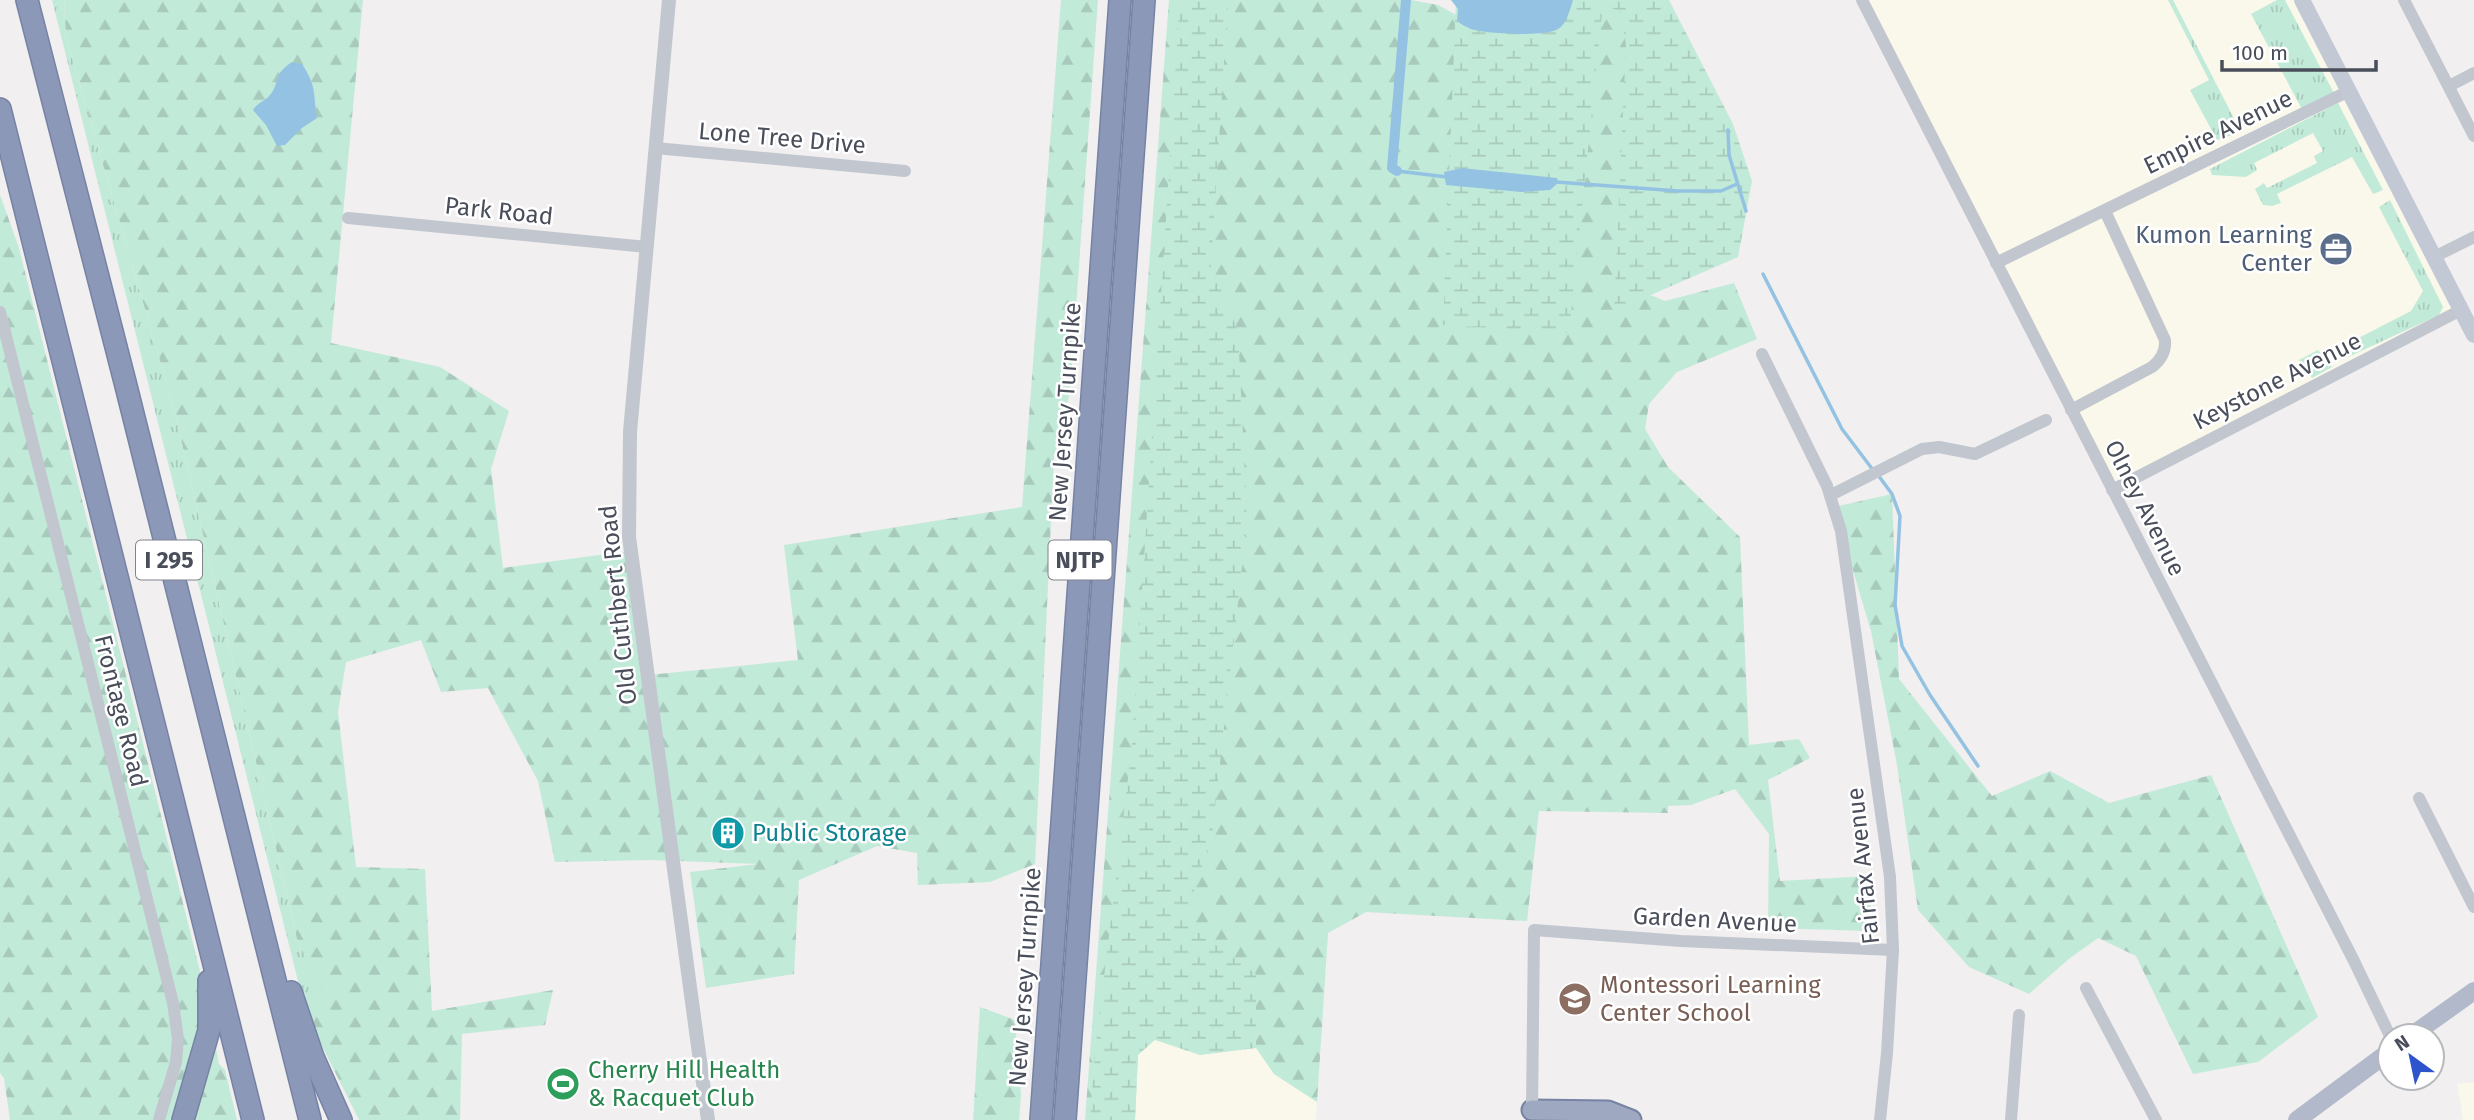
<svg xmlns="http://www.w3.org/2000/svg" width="2474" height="1120" viewBox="0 0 2474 1120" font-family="'Fira Sans',sans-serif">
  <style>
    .commercial { fill: #faf8ea }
    .grass { fill: url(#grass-tufts) }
    .forest { fill: url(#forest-firs) }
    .wetland { fill: url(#wetland-marsh) }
    .water { fill: #94c2e2 }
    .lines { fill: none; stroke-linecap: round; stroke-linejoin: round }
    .stream { stroke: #94c2e2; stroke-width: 3.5 }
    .canal { stroke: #94c2e2; stroke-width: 10 }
    .trunk-casing { stroke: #7783a4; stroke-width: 23 }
    .motorway-casing { stroke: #7783a4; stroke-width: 24 }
    .minor { stroke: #c1c6cf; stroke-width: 12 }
    .tertiary { stroke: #c1c6cf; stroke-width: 14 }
    .secondary { stroke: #c3c8d5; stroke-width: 16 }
    .primary { stroke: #b1b9ca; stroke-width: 18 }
    .trunk { stroke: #9ea8c1; stroke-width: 19 }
    .motorway { stroke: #8c98b8; stroke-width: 21 }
    .labels { text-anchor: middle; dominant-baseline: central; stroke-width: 5; stroke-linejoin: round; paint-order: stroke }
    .shield { fill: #fff; stroke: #80838c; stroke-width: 2 }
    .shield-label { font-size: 23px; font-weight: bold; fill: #494e5a }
    .street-label { font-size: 24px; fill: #494e5a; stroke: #fff }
    .service-label { font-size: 24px; fill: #4e5e75; stroke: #fff; text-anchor: end }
    .culture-label { font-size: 24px; fill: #0d838f; stroke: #fff; text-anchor: start }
    .education-label { font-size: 24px; fill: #785e54; stroke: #fff; text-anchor: start }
    .leisure-label { font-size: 24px; fill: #27864d; stroke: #fff; text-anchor: start }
  </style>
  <defs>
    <pattern id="grass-tufts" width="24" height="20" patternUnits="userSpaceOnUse" patternTransform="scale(1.75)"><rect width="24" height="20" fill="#c2ead9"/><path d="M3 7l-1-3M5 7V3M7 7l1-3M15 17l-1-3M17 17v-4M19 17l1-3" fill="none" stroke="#a8cabc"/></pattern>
    <pattern id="forest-firs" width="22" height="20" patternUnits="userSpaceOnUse" patternTransform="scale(1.75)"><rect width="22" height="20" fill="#c2ead9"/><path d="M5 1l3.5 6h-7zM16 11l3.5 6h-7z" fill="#a8cabc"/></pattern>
    <pattern id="wetland-marsh" width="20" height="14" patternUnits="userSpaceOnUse" patternTransform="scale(1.75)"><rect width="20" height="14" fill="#c2ead9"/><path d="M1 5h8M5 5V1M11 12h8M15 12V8" fill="none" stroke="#a8cabc"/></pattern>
  </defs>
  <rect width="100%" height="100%" fill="#f1efef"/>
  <g class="commercial">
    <polygon points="1864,0 2302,0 2461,310 2112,490"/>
    <polygon points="1155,1039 1200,1055 1256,1048 1274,1074 1317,1102 1316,1120 1135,1120 1138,1055"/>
    <polygon points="2474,1082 2474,1120 2463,1120 2457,1084"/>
  </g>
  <g class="grass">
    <polygon points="52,0 64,0 66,37 174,409 297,939 327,999 304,1005"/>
    <polygon points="2168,0 2173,0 2241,132 2217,140 2190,90 2209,80"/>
    <polygon points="2277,0 2285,0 2336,97 2304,113 2251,14"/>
    <polygon points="2338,103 2383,190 2373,194 2352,157 2277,194 2281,203 2272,206 2263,205 2255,189 2264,183 2267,188 2317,163 2314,156 2323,151 2313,133 2254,163 2257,170 2246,177 2212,175 2210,169"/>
    <polygon points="2390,200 2443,307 2439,315 2346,358 2343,346 2411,311 2423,291 2379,207"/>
    <polygon points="2318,350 2332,367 2312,378 2299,360"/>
  </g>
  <g class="forest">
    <polygon points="64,0 363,0 331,343 440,367 509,411 491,469 503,568 629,551 648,675 798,660 784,545 1022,507 1061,0 1098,0 1070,392 1054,457 1035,864 990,882 918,885 917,853 877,846 799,880 794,974 706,988 690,872 758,864 651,860 555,862 538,781 488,688 441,692 421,640 346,662 338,712 356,867 425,869 432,1011 553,990 545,1025 462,1034 460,1120 359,1120 306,1014 304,1005 326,999 297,939 174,409 66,37"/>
    <polygon points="1169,0 1411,0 1438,5 1476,26 1573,7 1639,0 1626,285 1665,301 1734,283 1757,339 1677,372 1649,404 1645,429 1668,467 1740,537 1749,745 1799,739 1810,758 1768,780 1780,881 1869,876 1871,931 1768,928 1769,834 1735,789 1691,805 1668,806 1668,813 1539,811 1527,921 1366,912 1328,933 1317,1102 1274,1074 1256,1048 1188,976 1138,1055 1135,1120 1085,1120"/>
    <polygon points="0,195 19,248 207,999 219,1064 225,1070 237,1120 10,1120 4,1078 0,1073"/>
    <polygon points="1892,494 1899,679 1992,796 2050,771 2109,803 2211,775 2318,1017 2258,1062 2193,1074 2136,956 2098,938 2070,958 2029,994 1969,967 1918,910 1897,765 1871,631 1834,507"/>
    <polygon points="980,1007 1015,1020 1021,1095 1019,1120 973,1120"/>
  </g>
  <g class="wetland">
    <polygon points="1180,0 1228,0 1211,266 1238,330 1247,522 1212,835 1184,922 1256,974 1256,1048 1200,1055 1155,1040 1138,1055 1135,1120 1090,1120 1095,1052 1132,746"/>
    <polygon points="1456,0 1669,0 1733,124 1752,181 1738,257 1614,311 1626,45 1621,12 1603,4 1569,333 1443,325"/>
  </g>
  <g class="water">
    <path d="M1451,0H1573C1570,9 1567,24 1558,29C1545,37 1486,34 1471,29C1466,27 1461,24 1457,21L1458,9Z"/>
    <path d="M292,62L302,64C317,87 313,93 317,118L302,128L285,145L277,146L266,125L253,110C257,103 265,101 270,95C281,82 271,76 292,62Z"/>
    <polygon points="1462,168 1557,178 1558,183 1550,190 1521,192 1446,185 1444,172"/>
  </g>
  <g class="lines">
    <g class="stream">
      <polyline points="1728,130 1729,155 1746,211"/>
      <polyline points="1397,171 1447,177"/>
      <polyline points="1556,182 1678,191 1721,191 1737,184"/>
      <polyline points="1763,274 1842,429 1873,470"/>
      <polyline points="1878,475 1892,494 1900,516 1895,605 1902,646 1930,695 1978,766"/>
    </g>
    <polyline class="canal" points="1397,171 1392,168 1406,0"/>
    <defs>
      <polyline id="trunk" points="1532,1110 1608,1111 1631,1120"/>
      <g id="motorway">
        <polyline points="27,0 125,382 310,1120"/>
        <polyline points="0,109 253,1120"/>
        <polyline points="291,992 313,1057 341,1120"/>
        <polyline points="183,1120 209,1030 209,981"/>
        <polyline points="1041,1120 1120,0"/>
        <polyline points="1065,1120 1144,0"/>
      </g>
    </defs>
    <use href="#trunk" class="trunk-casing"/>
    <use href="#motorway" class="motorway-casing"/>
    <g class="minor">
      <polyline points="1862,0 2354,961 2390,1036"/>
      <polyline points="2404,0 2474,136"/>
      <polyline points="2449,86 2474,73"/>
      <polyline points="655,148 905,171"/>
      <polyline points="348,218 647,247"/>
      <polyline points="2434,257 2474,237"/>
      <polyline points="1996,263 2349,91"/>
      <polyline points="0,312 173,1003 178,1039 176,1062 159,1120"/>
      <polyline points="1762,354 1827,486 1841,531 1890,877 1893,950 1887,1053 1880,1120"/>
      <path d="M2071,410L2152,367C2161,360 2166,352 2165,340L2105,211"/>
      <polyline points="2112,490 2461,310"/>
      <polyline points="1831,495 1922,449 1939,447 1975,454 2046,420"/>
      <polyline points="2419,798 2474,907"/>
      <polyline points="2086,988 2156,1120"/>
      <polyline points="1532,1110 1534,930 1681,941 1893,950"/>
      <polyline points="2011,1120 2019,1015"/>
    </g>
    <polyline class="tertiary" points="669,0 630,432 629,537 708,1120"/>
    <polyline class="secondary" points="2302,0 2474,335"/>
    <g class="primary">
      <polyline points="2411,1036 2474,991"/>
      <polyline points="2297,1120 2390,1051"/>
    </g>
    <use href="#trunk" class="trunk"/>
    <use href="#motorway" class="motorway"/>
  </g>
  <defs>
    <symbol id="office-disc" viewBox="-11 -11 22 22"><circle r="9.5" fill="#5c6f8a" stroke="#fff"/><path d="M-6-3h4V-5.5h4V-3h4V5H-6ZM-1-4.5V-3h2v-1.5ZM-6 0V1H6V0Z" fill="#fff"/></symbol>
    <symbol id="building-disc" viewBox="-11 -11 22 22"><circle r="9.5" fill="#0f9aa8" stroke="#fff"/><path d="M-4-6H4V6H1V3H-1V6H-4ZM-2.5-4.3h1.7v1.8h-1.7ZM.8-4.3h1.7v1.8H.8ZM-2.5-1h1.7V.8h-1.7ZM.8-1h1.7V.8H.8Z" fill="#fff"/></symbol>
    <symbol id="school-disc" viewBox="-11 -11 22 22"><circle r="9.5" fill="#8d6e63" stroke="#fff"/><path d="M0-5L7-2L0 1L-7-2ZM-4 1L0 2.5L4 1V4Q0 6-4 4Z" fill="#fff"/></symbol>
    <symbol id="stadium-disc" viewBox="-11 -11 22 22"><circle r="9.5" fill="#2e9e5b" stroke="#fff"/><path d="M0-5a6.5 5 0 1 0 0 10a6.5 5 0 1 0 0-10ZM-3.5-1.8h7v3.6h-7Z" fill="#fff"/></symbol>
  </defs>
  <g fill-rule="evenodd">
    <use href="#office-disc" x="2317" y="230" width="38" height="38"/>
    <use href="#building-disc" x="709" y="814" width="38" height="38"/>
    <use href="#school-disc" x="1556" y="980" width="38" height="38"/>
    <use href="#stadium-disc" x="544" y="1065" width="38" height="38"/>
  </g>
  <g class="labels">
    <g class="shield">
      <rect x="136" y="540.5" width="66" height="39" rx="5"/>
      <rect x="1048.5" y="540.5" width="63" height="39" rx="5"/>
    </g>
    <g class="shield-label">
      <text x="169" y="560">I 295</text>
      <text x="1080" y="560">NJTP</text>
    </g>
    <g class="street-label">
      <text transform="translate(2218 132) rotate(-26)">Empire Avenue</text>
      <text transform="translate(782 138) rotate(5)">Lone Tree Drive</text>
      <text transform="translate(499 211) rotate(6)">Park Road</text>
      <text transform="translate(2277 381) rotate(-27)">Keystone Avenue</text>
      <text transform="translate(1065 412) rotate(-86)">New Jersey Turnpike</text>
      <text transform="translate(2145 508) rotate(63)">Olney Avenue</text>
      <text transform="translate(618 605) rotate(-96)">Old Cuthbert Road</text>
      <text transform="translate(121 711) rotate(76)">Frontage Road</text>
      <text transform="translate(1863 866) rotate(-96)">Fairfax Avenue</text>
      <text transform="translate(1715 920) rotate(3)">Garden Avenue</text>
      <text transform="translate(1025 977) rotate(-86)">New Jersey Turnpike</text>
    </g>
    <g class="service-label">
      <text x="2312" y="235">Kumon Learning<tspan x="2312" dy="28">Center</tspan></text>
    </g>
    <g class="culture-label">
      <text x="752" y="833">Public Storage</text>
    </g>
    <g class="education-label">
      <text x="1600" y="985">Montessori Learning<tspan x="1600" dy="28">Center School</tspan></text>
    </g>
    <g class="leisure-label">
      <text x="588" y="1070">Cherry Hill Health<tspan x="588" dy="28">&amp; Racquet Club</tspan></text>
    </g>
  </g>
  <g transform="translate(2411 1057) rotate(327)"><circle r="33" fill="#ffffff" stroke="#b6b8bd" stroke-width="2"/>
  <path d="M0-5L12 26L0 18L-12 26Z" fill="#2d53cd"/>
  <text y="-10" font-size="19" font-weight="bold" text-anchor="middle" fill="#494e5a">N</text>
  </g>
  <path d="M2222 60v10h154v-10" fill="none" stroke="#494e5a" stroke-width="3.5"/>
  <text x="2232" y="60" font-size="21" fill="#494e5a" stroke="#ffffff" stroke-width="5" paint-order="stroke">100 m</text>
</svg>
